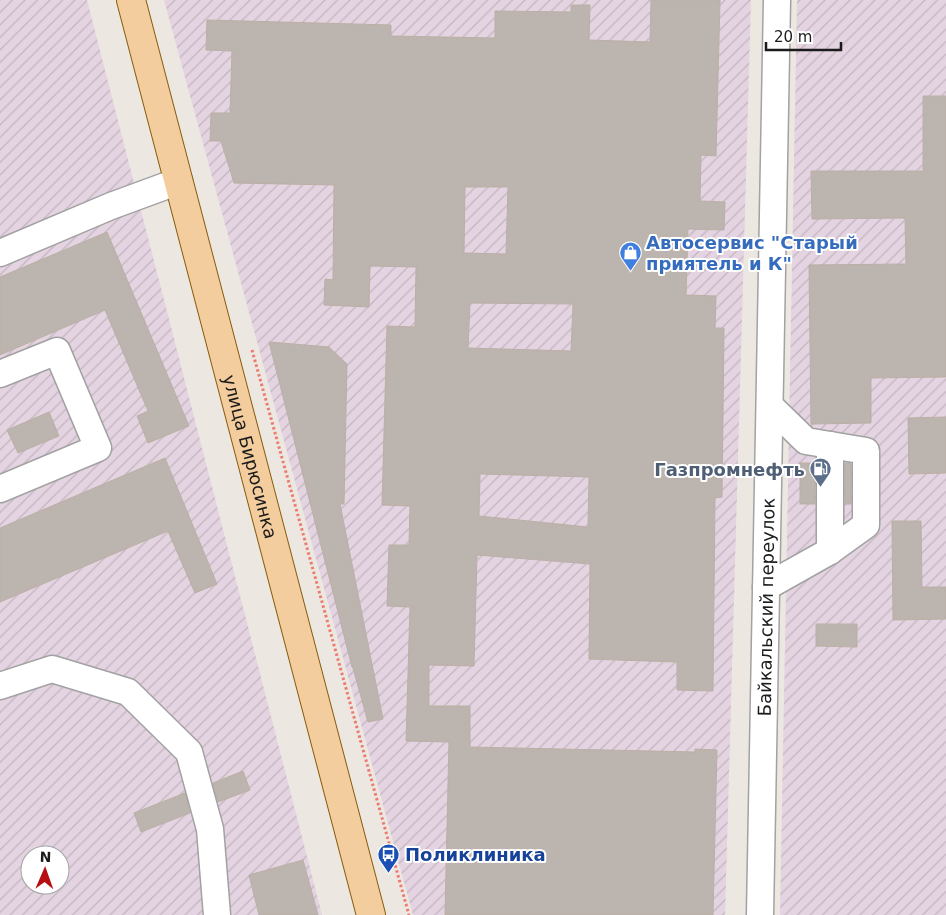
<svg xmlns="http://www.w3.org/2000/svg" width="946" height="915" viewBox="0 0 946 915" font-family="'DejaVu Sans',sans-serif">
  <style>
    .industrial { fill: url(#industrial-furrows); fill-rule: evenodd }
    .building { fill: #bcb4ae; stroke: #bcafa5; fill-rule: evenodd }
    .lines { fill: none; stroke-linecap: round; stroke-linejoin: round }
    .minor-casing { stroke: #a2a2a2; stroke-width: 29 }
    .major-casing { stroke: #875c0b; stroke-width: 30 }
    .path { stroke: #ee7a6f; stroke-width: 3; stroke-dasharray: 2.5 2.5; stroke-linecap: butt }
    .minor { stroke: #fff; stroke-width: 26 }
    .major { stroke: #f4cd9e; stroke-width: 28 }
    .labels { text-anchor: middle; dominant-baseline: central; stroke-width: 4; stroke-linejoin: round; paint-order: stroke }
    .shop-label { font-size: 18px; font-weight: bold; fill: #366cbe; stroke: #fff; text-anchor: start }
    .street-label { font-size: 18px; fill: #1b1b1b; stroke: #fff }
    .service-label { font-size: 18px; font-weight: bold; fill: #4e5e75; stroke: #fff; text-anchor: end }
    .transit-label { font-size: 18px; font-weight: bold; fill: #164399; stroke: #fff; text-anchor: start }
  </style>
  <defs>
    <pattern id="industrial-furrows" width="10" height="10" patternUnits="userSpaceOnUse" patternTransform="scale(1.25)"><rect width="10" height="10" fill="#e4d3e1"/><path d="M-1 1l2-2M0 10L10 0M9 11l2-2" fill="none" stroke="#c3b5c0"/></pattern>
  </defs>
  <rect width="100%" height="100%" fill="#ece8e1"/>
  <g class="industrial">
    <path d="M0,0H87L322,915H0ZM30,855H60V885H30Z"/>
    <polygon points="164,0 751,0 725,915 413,915"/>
    <polygon points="797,0 946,0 946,915 780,915"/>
  </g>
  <g class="building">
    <path d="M651,0H720L716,156L701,155L700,201L725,202L724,230L688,229L686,295L716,296L715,328H724L722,497L715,498L713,691L677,690V662L589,659L590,564L477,555L474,666L429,665V706H470V747L695,752V749L717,750L713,915H445L449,742L406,741L410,607L387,606L389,545H409L410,506L382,505L387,326L415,327L416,267L370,266L369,307L324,305L325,279L333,280L334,185L234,183L221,141H210L211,113H230L232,51L206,50L207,20L391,25V36L495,38V11L571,12V5H590L589,40L650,42ZM465,187H508L506,254L464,253ZM470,303L573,304L571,351L468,348ZM480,474L589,477L588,527L479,516Z"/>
    <polygon points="923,96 946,96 946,377 871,378 871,423 811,424 809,265 906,264 905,218 812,219 811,171 923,171"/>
    <polygon points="107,232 189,426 148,443 137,416 148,411 105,310 0,355 0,277"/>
    <polygon points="269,342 329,347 347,364 344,504 340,504 383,719 368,722 353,668 352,667"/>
    <polygon points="49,412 59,436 18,453 7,430"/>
    <polygon points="946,417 946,473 909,474 908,418"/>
    <polygon points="165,458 217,584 195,593 168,531 0,602 0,528"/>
    <rect x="800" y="463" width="15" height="41"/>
    <polygon points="845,463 851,464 851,504 845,504"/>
    <polygon points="892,521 921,521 922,587 946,587 946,619 893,620"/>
    <polygon points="816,624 857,624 857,647 816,646"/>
    <polygon points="243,771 250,790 218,802 213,783"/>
    <polygon points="185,793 190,813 141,832 134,813"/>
    <polygon points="303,860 318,915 259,915 249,875"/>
  </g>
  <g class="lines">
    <defs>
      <g id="minor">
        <polyline points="0,253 111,206 179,181"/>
        <polyline points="0,374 57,351 98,448 0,489"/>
        <polyline points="830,445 830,551"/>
        <polyline points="766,587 830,551 866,525 866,451 806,441 770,406"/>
        <polyline points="0,686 52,669 128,692 189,752 210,829 217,915"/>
        <path id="s1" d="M760,915L777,0"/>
      </g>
      <g id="major">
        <path id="s2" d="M131,0L371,915"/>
      </g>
    </defs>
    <use href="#minor" class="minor-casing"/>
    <use href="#major" class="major-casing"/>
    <polyline class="path" points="252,350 409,915"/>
    <use href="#minor" class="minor"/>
    <use href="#major" class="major"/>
  </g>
  <defs>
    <symbol id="shop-pin" viewBox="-11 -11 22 30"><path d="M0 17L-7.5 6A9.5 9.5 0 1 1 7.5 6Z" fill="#3f7fe0" stroke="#fff"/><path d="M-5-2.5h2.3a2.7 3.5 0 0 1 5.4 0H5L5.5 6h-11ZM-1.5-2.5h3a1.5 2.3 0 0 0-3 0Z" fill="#fff"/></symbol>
    <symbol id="fuel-pin" viewBox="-11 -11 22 30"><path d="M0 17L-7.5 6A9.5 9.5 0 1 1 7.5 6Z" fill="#5c6f8a" stroke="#fff"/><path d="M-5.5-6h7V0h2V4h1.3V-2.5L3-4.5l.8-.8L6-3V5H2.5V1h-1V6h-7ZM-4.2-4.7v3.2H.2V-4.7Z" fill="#fff"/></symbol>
    <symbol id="bus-pin" viewBox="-11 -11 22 30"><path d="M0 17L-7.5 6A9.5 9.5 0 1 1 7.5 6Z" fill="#1a4fb4" stroke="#fff"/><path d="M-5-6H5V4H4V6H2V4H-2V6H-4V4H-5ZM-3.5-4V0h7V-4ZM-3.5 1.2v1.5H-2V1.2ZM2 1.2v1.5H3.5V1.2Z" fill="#fff"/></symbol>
  </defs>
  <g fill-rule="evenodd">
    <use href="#shop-pin" x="618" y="240" width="25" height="34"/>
    <use href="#fuel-pin" x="808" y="456" width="25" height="34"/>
    <use href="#bus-pin" x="376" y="842" width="25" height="34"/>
  </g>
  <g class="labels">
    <g class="shop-label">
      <text x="646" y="242">Автосервис "Старый<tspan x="646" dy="21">приятель и К"</tspan></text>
    </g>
    <g class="street-label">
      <text stroke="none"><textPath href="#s2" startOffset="472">улица Бирюсинка</textPath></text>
      <text stroke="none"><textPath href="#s1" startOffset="308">Байкальский переулок</textPath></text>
    </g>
    <g class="service-label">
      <text x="805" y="469">Газпромнефть</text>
    </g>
    <g class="transit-label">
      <text x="405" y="854">Поликлиника</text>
    </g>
  </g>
  <g transform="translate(45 870) rotate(2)"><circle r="24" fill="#ffffff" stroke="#a4a4a4"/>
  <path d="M0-4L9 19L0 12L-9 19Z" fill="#b70f11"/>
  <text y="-8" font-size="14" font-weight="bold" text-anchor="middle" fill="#1b1b1b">N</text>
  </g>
  <path d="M766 42v8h75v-8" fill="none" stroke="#1b1b1b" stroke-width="2.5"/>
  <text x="774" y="42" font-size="15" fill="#1b1b1b" stroke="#ffffff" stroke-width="4" paint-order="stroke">20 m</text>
</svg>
